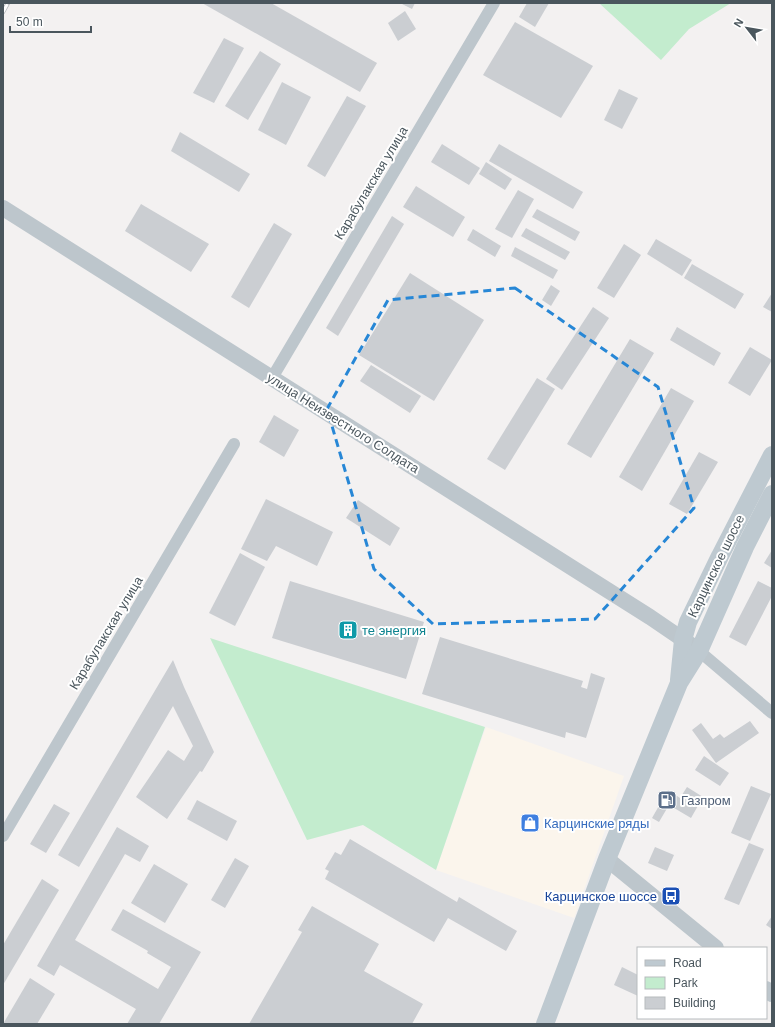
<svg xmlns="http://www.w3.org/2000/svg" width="775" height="1027" viewBox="0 0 775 1027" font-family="Arial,sans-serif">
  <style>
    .commercial { fill: #fbf5ec }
    .green { fill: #c3ecce }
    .building { fill: #cbced2 }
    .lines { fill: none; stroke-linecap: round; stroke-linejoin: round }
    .minor { stroke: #bdc6cc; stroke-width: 12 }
    .tertiary { stroke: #bdc6cc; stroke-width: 16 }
    .secondary { stroke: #bec9d0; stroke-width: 18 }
    .rail-casing { stroke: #b3b7ba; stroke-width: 4.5 }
    .rail { stroke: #fff; stroke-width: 3; stroke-dasharray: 9; stroke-linecap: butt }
    .marked { fill: none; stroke: #2787d6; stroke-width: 3; stroke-dasharray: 8 5; stroke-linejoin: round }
    .labels { text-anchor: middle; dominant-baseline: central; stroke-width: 4; stroke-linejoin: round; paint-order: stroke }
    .street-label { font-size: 13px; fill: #4a565d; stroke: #fff }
    .culture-label { font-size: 13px; fill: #0d838f; stroke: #fff; text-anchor: start }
    .service-label { font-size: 13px; fill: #4e5e75; stroke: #fff; text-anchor: start }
    .shop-label { font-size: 13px; fill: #366cbe; stroke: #fff; text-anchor: start }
    .transit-label { font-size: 13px; fill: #164399; stroke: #fff; text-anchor: end }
  </style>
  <rect width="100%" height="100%" fill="#f3f1f1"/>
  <polygon class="commercial" points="486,727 624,776 574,918 436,870"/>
  <g class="green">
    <polygon points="599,3 731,3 689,29 661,60"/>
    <polygon points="210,638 485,727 436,870 363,825 307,840"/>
  </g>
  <g class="building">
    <polygon points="202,3 271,3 377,63 360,92"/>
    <polygon points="400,3 415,3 412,9"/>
    <polygon points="527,3 549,3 535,27 519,17"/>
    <polygon points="405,11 416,29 398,41 388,23"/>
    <polygon points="515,22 593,66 561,118 483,75"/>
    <polygon points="224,38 244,48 214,103 193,93"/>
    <polygon points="260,51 281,64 248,120 225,106"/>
    <polygon points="282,82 311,97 286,145 258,130"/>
    <polygon points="619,89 638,98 622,129 604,120"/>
    <polygon points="347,96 366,106 325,177 307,166"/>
    <polygon points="180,132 250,174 239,192 171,151"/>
    <polygon points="442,144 480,168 469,185 431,162"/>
    <polygon points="499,144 583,192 573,209 489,161"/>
    <polygon points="486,162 512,179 505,190 479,174"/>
    <polygon points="416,186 465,217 453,237 403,207"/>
    <polygon points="518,190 534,199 512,238 495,229"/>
    <polygon points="141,204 209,244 191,272 125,231"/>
    <polygon points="537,209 580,232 575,241 532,217"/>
    <polygon points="392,216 404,224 338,336 326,328"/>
    <polygon points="274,223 292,234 249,308 231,297"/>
    <polygon points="526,228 570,252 565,260 521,236"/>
    <polygon points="473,229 501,246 495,257 467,240"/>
    <polygon points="656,239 692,260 682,276 647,254"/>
    <polygon points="624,244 641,255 614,298 597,288"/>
    <polygon points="515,247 558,270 553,279 511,256"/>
    <polygon points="692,264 744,294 735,309 684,278"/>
    <polygon points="410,273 484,320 434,401 359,355"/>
    <polygon points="551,285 560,291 551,306 542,300"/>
    <polygon points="772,293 772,312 763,307"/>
    <polygon points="593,307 609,318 562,390 546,379"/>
    <polygon points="677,327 721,353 714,366 670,340"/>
    <polygon points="630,339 654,353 591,458 567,444"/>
    <polygon points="750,347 772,360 750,396 728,383"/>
    <polygon points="371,365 421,396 410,413 360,381"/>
    <polygon points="537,378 555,389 505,470 487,459"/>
    <polygon points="671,388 694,401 642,491 619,477"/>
    <polygon points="274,415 299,430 284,457 259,442"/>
    <polygon points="699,452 718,462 687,514 669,504"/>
    <polygon points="266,499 333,532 317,566 276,546 267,561 241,549"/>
    <polygon points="358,500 400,528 390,546 346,518"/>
    <polygon points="772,550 772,568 764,563"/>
    <polygon points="240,553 265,567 235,626 209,613"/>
    <polygon points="290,581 424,622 406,679 272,638"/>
    <polygon points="758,581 772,588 772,596 746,646 729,637"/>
    <polygon points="440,637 583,681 581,687 587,689 591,673 605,678 586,738 566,732 565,738 422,694"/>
    <polygon points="173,660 184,687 214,752 202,772 200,771 167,819 136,797 168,750 184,761 193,746 173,706 79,867 58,855"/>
    <polygon points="750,721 759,733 716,763 692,730 701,723 713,739 720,734 724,738"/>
    <polygon points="704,756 729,773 720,786 695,770"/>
    <polygon points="751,786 771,794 750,841 731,833"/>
    <polygon points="687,787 703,797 691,818 669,805 659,822 652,818 668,790 680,798"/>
    <polygon points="197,800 237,821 227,841 187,819"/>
    <polygon points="54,804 70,813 46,853 30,844"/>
    <polygon points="117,827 149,846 140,862 125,854 75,940 158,989 171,967 147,953 148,951 111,930 123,909 201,952 159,1024 127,1024 136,1009 60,965 54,976 37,966"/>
    <polygon points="350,839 457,902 459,897 517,931 506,951 448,918 434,942 325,879 329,871 325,869 335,852 341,855"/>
    <polygon points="749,843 764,849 739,905 724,899"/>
    <polygon points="655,847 674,855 667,871 648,863"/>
    <polygon points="235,858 249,866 225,908 211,900"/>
    <polygon points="154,864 188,884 165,923 131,903"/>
    <polygon points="42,879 59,890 3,985 3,945"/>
    <polygon points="312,906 379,944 364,971 423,1004 412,1024 249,1024 302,932 298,930"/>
    <polygon points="772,916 772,929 766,925"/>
    <polygon points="622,967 638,975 638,996 614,985"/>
    <polygon points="30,978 55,994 37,1024 3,1024"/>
  </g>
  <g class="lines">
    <g class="minor">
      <polyline points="272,378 494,3"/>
      <polyline points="699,651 772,713"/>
      <polyline points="3,836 234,444"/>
    </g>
    <g class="tertiary">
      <polyline points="3,208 650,617 694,647"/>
      <polyline points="607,859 716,948"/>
      <polyline points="766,989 772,994"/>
    </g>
    <g class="secondary">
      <polyline points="679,680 683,640 688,622 720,556 772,455"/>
      <polyline points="545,1024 607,859 679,683 699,651 745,547 772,494"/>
    </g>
    <defs>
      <polyline id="rail" points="3,12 8,3"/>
    </defs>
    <use href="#rail" class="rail-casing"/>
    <use href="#rail" class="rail"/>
  </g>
  <path class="marked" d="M515,288L658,387L694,508L595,619L433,624L374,569L327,409L388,300Z"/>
  <defs>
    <symbol id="building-square" viewBox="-11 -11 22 22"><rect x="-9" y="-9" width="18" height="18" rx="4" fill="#0f9aa8" stroke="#fff"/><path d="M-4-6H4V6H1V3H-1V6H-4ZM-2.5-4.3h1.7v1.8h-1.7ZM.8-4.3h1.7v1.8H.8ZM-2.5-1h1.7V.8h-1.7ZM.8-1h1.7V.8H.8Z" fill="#fff"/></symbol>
    <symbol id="fuel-square" viewBox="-11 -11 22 22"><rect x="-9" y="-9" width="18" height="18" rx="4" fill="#5c6f8a" stroke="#fff"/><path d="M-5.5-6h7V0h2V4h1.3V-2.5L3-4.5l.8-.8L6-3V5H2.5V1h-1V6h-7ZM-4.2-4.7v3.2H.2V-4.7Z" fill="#fff"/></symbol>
    <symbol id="shop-square" viewBox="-11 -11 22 22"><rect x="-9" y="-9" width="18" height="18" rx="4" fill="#3f7fe0" stroke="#fff"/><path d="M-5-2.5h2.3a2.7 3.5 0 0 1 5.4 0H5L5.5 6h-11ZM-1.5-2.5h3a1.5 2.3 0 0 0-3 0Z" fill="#fff"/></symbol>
    <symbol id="bus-square" viewBox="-11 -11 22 22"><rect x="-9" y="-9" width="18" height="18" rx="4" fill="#1a4fb4" stroke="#fff"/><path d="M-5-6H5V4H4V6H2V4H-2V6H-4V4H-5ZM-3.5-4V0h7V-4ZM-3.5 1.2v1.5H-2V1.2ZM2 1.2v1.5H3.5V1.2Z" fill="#fff"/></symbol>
  </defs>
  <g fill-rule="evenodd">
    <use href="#building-square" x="337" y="619" width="22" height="22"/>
    <use href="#fuel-square" x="656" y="789" width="22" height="22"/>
    <use href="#shop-square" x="519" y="812" width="22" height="22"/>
    <use href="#bus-square" x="660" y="885" width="22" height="22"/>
  </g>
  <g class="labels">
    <g class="street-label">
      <text transform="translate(371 183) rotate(-59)">Карабулакская улица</text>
      <text transform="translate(343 423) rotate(32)">улица Неизвестного Солдата</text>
      <text transform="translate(716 566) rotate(-64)">Карцинское шоссе</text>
      <text transform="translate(106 633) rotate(-59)">Карабулакская улица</text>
    </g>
    <g class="culture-label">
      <text x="362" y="630">те энергия</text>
    </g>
    <g class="service-label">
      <text x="681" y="800">Газпром</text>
    </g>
    <g class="shop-label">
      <text x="544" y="823">Карцинские ряды</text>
    </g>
    <g class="transit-label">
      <text x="657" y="896">Карцинское шоссе</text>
    </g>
  </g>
  <rect width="775" height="1027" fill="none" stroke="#4a565d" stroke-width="8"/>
  <rect x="637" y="947" width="130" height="72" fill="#ffffff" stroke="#b7bbbe"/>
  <rect x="645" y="960" width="20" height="6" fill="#bec9d0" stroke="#b7bbbe"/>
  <text x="673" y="967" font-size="12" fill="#4a565d">Road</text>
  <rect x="645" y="977" width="20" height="12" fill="#c3ecce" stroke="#b7bbbe"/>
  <text x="673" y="987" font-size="12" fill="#4a565d">Park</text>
  <rect x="645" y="997" width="20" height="12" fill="#cbced2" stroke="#b7bbbe"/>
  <text x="673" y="1007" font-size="12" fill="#4a565d">Building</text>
  <g transform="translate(747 28) rotate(301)" stroke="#ffffff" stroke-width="3" paint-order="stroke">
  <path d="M0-3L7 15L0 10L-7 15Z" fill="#4a565d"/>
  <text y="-6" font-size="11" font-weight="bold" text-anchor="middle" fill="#4a565d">N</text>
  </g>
  <path d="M10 26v6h81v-6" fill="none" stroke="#4a565d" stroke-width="2"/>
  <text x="16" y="26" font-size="12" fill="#4a565d" stroke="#ffffff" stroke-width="3" paint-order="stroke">50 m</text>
</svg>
